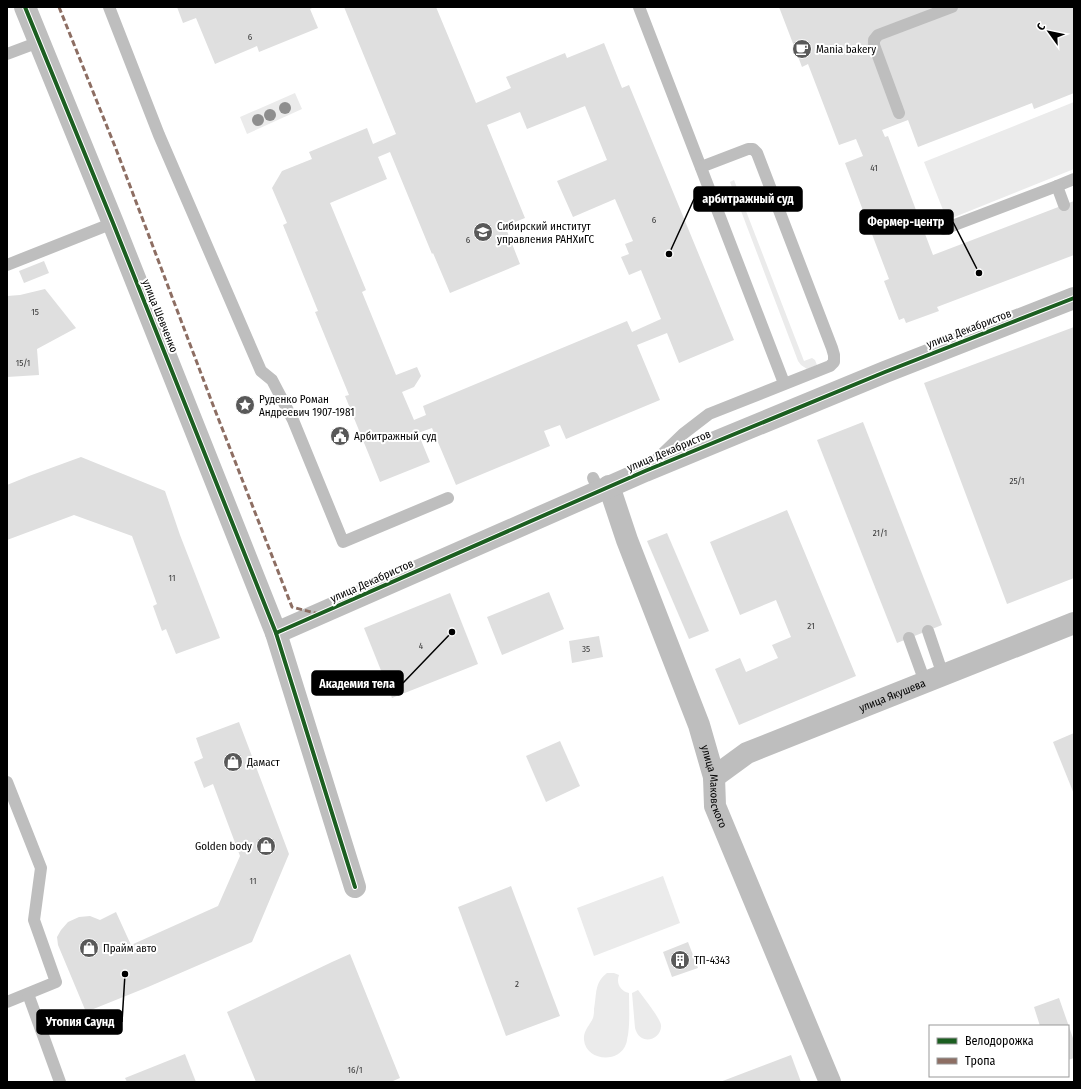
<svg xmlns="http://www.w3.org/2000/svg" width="1081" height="1089" viewBox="0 0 1081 1089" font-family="'Fira Sans Condensed',sans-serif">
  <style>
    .green { fill: #ebebeb }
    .building { fill: #dfdfdf; fill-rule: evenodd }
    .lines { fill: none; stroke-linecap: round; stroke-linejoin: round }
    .lane { stroke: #bebebe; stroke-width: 12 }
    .street { stroke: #bebebe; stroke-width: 22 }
    .quiet { stroke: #8d6e63; stroke-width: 3; stroke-dasharray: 6 3; stroke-linecap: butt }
    .cycleway-casing { stroke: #fff; stroke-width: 6 }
    .cycleway { stroke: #1b5e20; stroke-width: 4 }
    .tree { fill: #8e8e8e }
    .labels { text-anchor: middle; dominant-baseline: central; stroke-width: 4; stroke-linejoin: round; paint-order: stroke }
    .number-label { font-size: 9px; fill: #383838 }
    .poi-label { font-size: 11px; fill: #000; stroke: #fff; text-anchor: start }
    .street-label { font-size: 11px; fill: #000; stroke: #fff }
    .leader { fill: none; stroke: #000; stroke-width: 1.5 }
    .callout-dot { fill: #000; stroke: #fff; stroke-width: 1.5 }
    .callout { fill: #000; stroke: #000; stroke-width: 1.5 }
    .callout-label { font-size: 12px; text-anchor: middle; font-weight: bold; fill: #fff }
  </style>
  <rect width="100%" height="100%" fill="#fff"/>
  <g class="green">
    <polygon points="295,93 302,109 247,134 240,117"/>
    <polygon points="1074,102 1074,169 947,220 924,162"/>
    <polygon points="734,180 804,361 812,358 815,360 817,365 807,369 801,365 798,361 730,182"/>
    <polygon points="663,876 680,923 594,956 577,908"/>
    <path d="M607,973H614L619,975C616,983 620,991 629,993C629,1007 630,1021 628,1035C627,1038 627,1042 626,1044C619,1064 586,1061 584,1040C583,1031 590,1025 593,1018C594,1015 594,1011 594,1009C597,994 594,983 607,973Z"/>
    <path d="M638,990C643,997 660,1018 661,1025C662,1040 640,1047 635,1028L632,993Z"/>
  </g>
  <g class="building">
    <polygon points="177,7 314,7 310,9 318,28 259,52 257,46 215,64 196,18 183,23"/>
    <path d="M344,7H436L476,103L511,88L506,77L565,53L567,58L604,43L622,88L629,85L734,340L679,363L667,333L637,345L660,400L566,439L560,425L544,431L550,446L456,485L432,428L418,433L430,462L380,482L345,396L349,395L315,312L318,311L283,225L287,223L272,188L282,171L312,159L309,152L367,128L373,144L396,134ZM585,106L607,160L557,181L573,217L615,199L633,241L625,244L629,254L621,257L629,275L641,270L661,319L632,332L627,321L423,406L426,415L414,420L402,392L414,387L421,376L417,367L396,375L362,292L366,290L330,203L387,179L378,157L390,152L432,254L433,253L450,293L520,264L505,226L525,218L487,125L520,112L527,129Z"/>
    <polygon points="779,7 1074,7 1074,93 1034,109 1032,103 918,147 908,120 882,130 885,137 888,136 933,255 1074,201 1074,255 937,307 939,311 906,323 904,318 899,320 884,281 889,279 845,163 863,156 856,139 839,145 808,64 802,67"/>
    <polygon points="44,261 49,273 24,283 19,271"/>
    <polygon points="45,289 76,328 37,349 39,375 7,377 7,296 20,295"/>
    <polygon points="1074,327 1074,578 1007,604 924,383"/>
    <polygon points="863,422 942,625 897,643 817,440"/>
    <polygon points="81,457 165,491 180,535 220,638 176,654 166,629 162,631 153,606 157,604 132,536 74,515 7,540 7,485 29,476"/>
    <polygon points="787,510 856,676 739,725 715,669 740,658 746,672 778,658 772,645 791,637 776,600 740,615 710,542"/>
    <polygon points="667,533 709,631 689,639 647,541"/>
    <polygon points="549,592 564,629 502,655 487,617"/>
    <polygon points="450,593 478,664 392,698 364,628"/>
    <polygon points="599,636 603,657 572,663 569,641"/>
    <polygon points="239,722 289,854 252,942 148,987 86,1012 58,945 57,937 61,930 68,922 79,917 90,916 100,920 116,912 131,945 218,906 240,856 213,784 204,788 194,762 203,758 196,738"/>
    <polygon points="1074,733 1074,794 1053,742"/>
    <polygon points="560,741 580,786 546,802 526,756"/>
    <polygon points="511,886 560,1016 506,1036 458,907"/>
    <polygon points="688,942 698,968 672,977 663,952"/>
    <polygon points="350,954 400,1078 393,1081 393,1082 256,1082 227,1012 332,962"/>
    <polygon points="1059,998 1074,1041 1074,1058 1068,1060 1068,1026 1040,1026 1034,1007"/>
    <polygon points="185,1054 196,1082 127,1082 125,1078"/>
    <polygon points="791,1055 801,1082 720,1082"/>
  </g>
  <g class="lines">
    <g class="lane">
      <polyline points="109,7 159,135 261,371 272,380 293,420 343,542 448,498"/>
      <polyline points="639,7 784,383"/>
      <polyline points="7,54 39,42"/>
      <polyline points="899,113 874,45 874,40 878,35 952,7"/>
      <polyline points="1057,186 1074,179"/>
      <polyline points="944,229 1057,186 1064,205"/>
      <polyline points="7,265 113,223"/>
      <polyline points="655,461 683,434 709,414 830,366 834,362 834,355 832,348 757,153 753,149 748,149 701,167"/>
      <polyline points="593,478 599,491"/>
      <polyline points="928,631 943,675"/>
      <polyline points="909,638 925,682"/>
      <polyline points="7,782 41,868 34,920 56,982 7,1002"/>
      <polyline points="28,994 60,1082"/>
    </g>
    <g class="street">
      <polyline points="25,7 113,223 276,633 355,887"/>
      <path id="s1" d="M609,486L627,540L699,725L714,777L715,806L830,1082"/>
      <polyline points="276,633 645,471 885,372 1074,298"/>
      <path id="s2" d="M714,777L747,753L1074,623"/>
    </g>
    <polyline class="quiet" points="59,7 116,149 213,405 292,607 319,614"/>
    <defs>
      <g id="cycleway">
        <polyline points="25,7 113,223 276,633 355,887"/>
        <polyline points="276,633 645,471 885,372 1074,298"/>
      </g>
    </defs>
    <use href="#cycleway" class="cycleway-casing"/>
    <use href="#cycleway" class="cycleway"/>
  </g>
  <g class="tree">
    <circle cx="285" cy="108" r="6"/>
    <circle cx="270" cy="115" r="6"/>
    <circle cx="258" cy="120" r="6"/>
  </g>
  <defs>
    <symbol id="cafe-disc" viewBox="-11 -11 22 22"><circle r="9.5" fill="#595959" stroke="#fff"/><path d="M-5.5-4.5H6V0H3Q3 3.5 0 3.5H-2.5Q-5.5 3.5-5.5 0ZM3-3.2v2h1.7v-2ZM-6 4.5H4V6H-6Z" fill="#fff"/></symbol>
    <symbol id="university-disc" viewBox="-11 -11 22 22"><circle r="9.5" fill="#595959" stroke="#fff"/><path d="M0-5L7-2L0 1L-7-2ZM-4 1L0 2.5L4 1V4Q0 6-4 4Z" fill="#fff"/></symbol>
    <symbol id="sight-disc" viewBox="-11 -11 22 22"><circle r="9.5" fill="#595959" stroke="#fff"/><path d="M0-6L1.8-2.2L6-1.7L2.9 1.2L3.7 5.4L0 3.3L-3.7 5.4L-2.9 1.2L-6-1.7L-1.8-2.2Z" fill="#fff"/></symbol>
    <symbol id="civic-disc" viewBox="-11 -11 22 22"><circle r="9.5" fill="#595959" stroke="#fff"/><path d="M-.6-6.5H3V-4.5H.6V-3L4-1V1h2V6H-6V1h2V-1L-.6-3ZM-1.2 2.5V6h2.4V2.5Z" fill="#fff"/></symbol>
    <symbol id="shop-disc" viewBox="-11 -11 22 22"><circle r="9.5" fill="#595959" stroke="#fff"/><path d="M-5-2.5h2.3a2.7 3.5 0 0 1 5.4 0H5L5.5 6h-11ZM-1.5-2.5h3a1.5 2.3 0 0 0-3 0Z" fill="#fff"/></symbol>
    <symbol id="building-disc" viewBox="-11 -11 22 22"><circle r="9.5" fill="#595959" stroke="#fff"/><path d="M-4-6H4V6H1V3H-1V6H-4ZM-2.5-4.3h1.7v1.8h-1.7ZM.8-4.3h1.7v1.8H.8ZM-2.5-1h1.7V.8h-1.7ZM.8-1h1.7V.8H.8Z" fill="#fff"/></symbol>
  </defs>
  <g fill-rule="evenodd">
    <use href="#cafe-disc" x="791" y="38" width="22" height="22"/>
    <use href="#university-disc" x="472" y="221" width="22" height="22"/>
    <use href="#sight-disc" x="234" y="394" width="22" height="22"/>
    <use href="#civic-disc" x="329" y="425" width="22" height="22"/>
    <use href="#shop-disc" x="222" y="751" width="22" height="22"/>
    <use href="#shop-disc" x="255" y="835" width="22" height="22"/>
    <use href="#shop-disc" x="78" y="937" width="22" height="22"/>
    <use href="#building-disc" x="669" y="949" width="22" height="22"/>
  </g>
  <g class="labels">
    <g class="number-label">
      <text x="250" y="37">6</text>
      <text x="874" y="168">41</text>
      <text x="654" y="220">6</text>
      <text x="468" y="240">6</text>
      <text x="35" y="312">15</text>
      <text x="23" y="363">15/1</text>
      <text x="1017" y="481">25/1</text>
      <text x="880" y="533">21/1</text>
      <text x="172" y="578">11</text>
      <text x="811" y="626">21</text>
      <text x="421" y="646">4</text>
      <text x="586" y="649">35</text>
      <text x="253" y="881">11</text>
      <text x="517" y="984">2</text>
      <text x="355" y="1070">16/1</text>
    </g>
    <g class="poi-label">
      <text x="816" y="49">Mania bakery</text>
      <text x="497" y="226">Сибирский институт<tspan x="497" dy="13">управления РАНХиГС</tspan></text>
      <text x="259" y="399">Руденко Роман<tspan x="259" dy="13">Андреевич 1907-1981</tspan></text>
      <text x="354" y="436">Арбитражный суд</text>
      <text x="247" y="762">Дамаст</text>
      <text x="252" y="846" text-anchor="end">Golden body</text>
      <text x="103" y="948">Прайм авто</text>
      <text x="694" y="960">ТП-4343</text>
    </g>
    <g class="street-label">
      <text transform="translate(160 316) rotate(68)">улица Шевченко</text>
      <text transform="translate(969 329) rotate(-21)">улица Декабристов</text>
      <text transform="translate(669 451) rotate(-23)">улица Декабристов</text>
      <text transform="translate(372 581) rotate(-24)">улица Декабристов</text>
      <text stroke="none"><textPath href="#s2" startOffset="197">улица Якушева</textPath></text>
      <text stroke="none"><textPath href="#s1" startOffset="319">улица Маковского</textPath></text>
    </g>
  </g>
  <path class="leader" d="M669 254L694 199M979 273L953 222M452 632L403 683M125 974L122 1022"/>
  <g class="callout-dot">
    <circle cx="669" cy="254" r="4"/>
    <circle cx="979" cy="273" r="4"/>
    <circle cx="452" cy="632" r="4"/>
    <circle cx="125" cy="974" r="4"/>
  </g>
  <g class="callout">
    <rect x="694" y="187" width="108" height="24" rx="4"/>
    <rect x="860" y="210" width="93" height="24" rx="4"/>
    <rect x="312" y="671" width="91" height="24" rx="4"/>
    <rect x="37" y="1010" width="85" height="24" rx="4"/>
  </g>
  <g class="callout-label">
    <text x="748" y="203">арбитражный суд</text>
    <text x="906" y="226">Фермер-центр</text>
    <text x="357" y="688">Академия тела</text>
    <text x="80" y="1026">Утопия Саунд</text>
  </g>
  <rect width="1081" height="1089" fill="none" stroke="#000000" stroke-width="16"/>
  <rect x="929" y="1025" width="140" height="52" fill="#ffffff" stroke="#999999"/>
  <rect x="937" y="1038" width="20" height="6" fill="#1b5e20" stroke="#999999"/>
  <text x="965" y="1045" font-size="12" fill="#000000">Велодорожка</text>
  <rect x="937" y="1058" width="20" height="6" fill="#8d6e63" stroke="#999999"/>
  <text x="965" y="1065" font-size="12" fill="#000000">Тропа</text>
  <g transform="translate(1049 32) rotate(303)" stroke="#ffffff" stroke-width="3" paint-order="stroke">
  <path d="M0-3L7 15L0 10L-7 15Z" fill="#000000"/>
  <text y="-6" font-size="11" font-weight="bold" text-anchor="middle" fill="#000000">С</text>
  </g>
</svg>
